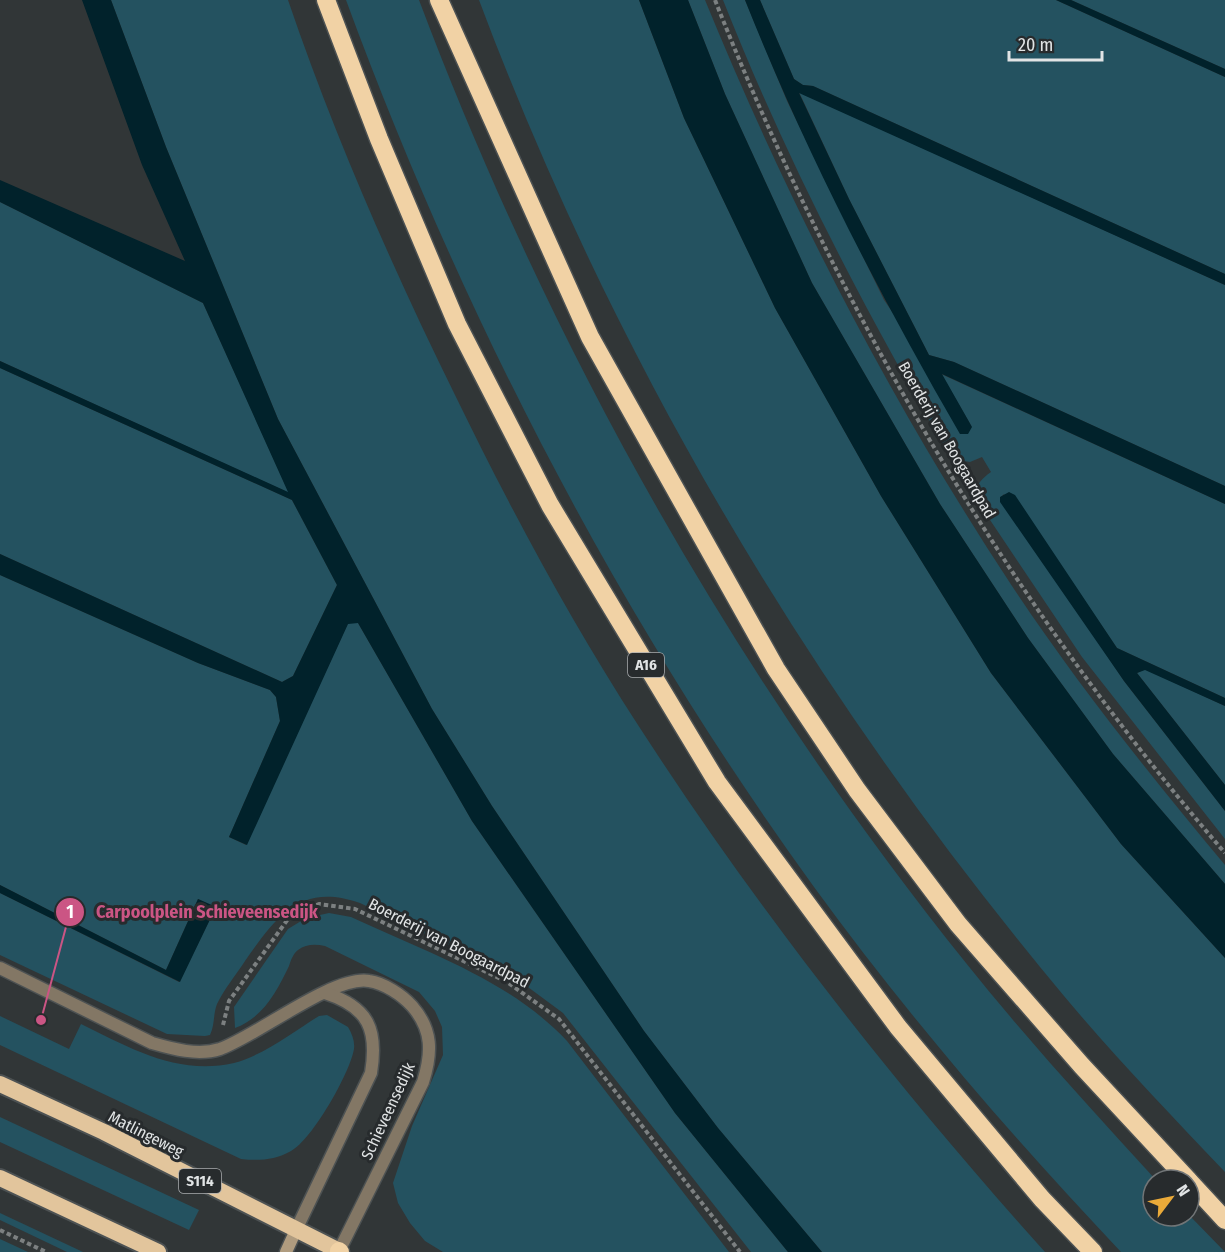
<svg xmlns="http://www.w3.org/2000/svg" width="1225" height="1252" viewBox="0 0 1225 1252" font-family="'Fira Sans Condensed',sans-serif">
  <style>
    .green { fill: #245260 }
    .water { fill: #01222b }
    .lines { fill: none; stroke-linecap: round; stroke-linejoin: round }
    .tertiary-casing { stroke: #4d5253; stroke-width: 15 }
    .secondary-casing { stroke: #4d5253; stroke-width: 15 }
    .trunk-casing { stroke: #4d5253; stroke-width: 20 }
    .motorway-casing { stroke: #4d5253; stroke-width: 21 }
    .path { stroke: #7c8081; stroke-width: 4; stroke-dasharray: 4.5 3; stroke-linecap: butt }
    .tertiary { stroke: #837765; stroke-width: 12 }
    .secondary { stroke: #b09c7f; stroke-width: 12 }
    .trunk { stroke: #e2c59c; stroke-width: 16 }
    .motorway { stroke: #f1d2a5; stroke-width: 18 }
    .labels { text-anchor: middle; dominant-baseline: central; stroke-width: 6; stroke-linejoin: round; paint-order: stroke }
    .shield { fill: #272b2d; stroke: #a9acae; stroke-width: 1.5 }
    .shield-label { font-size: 15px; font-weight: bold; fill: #e1e4e5 }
    .street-label { font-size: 16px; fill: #e1e4e5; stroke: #272b2d }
    .leader { fill: none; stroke: #cb5584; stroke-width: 2 }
    .callout-dot { fill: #cb5584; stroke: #272b2d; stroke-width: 2 }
    .mark-label { font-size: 18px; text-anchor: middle; font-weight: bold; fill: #fff }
    .callout-label { font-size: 18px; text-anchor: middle; font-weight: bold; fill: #cb5584; stroke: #272b2d; stroke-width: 6; stroke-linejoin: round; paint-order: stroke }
  </style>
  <rect width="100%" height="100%" fill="#313637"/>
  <g class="green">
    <path d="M111,0H288C334,135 392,267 455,395C510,508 570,620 638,725C759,912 896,1086 1045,1252H822L718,1128L644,1031L492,806L432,709L278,419L166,147Z"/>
    <path d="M346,0H419C550,347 733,673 966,963C1026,1038 1091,1109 1156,1180H1153V1216L1189,1215L1225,1252H1121C1012,1137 908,1016 814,887C617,615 462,315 346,0Z"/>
    <path d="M479,0H639L684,118L775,308L881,496L991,673L1121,844L1225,958V1172C1170,1114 1115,1057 1064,996C815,698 615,363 479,0Z"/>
    <path d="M688,0H705C789,205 890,401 1012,586C1077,684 1150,775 1225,865V884L1113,754L1028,638L940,504L812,283L725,94Z"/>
    <path d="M723,0H745L787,101L884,300L972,427L941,374L1225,504V698L1117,648L1074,585L1004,494L1001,497L1124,681L1225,811V839L1082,657L980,505C973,489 978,481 991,472L982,457L970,462L952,459C865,312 786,159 723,0Z"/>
    <polygon points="760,0 1056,0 1225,77 1225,274 813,86 803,85 794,79"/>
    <polygon points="1071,0 1225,0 1225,69"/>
    <polygon points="799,92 1225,285 1225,486 954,362 929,355 849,199"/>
    <polygon points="0,202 203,303 289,493 0,361"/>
    <polygon points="0,368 292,500 337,585 293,676 282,682 0,554"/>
    <path d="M0,575L198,663L270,690L276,697L280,721L229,837L246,845L348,623H358L472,821L675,1113L788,1252H751L563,1013L513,976L360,903C300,882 276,917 245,961C236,975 224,989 217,1004C213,1014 215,1025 210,1035L205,1036L167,1034L0,955V893L179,982L216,907L198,899L166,970L0,885Z"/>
    <polygon points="1145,669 1225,706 1225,785 1137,673"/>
    <path d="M329,913L351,917C426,952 510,980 567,1041L729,1252H443L425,1241L410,1223L398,1203L393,1183L412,1126L443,1055L442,1027L435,1011L419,992L325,946C315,944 306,944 298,950C293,954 291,960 289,966C277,991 263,1018 235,1028L234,1007L288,929L306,918Z"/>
    <path d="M327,1015L348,1027C352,1034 355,1041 354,1049C350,1073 312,1140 291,1151C275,1160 259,1161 241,1159L0,1045V1016L69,1049L81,1024C130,1048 178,1076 234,1063C264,1055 293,1032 319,1016Z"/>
    <polygon points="0,1117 199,1210 189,1230 0,1142"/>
    <polygon points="0,1213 83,1252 67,1252 0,1220"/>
    <polygon points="0,1239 28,1252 0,1252"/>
  </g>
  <g class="water">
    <polygon points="82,0 111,0 166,147 278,419 432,709 492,806 644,1031 718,1128 822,1252 788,1252 675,1113 472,821 358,623 348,624 247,845 229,837 280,721 276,697 270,690 198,663 0,575 0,554 282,682 293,676 337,585 292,500 0,368 0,361 288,492 203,303 0,202 0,180 185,261 142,165"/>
    <polygon points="639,0 688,0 725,94 812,283 940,504 1028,638 1113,754 1225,884 1225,958 1121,844 991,673 881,496 775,308 684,118"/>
    <path d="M745,0H760L794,79L803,85L813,86L1225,274V285L799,93L849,199L929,355L954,362L1225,486V504L942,374L972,427L968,434H960C879,294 805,151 745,0Z"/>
    <polygon points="1056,0 1071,0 1225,69 1225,77"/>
    <polygon points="1009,492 1015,495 1117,648 1225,698 1225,706 1145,670 1137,673 1225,785 1225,811 1124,681 1000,502 1000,497"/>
    <polygon points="0,885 166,970 198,899 216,907 180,982 0,893"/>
  </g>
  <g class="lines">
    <defs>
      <g id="tertiary">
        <path d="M0,968L152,1043C173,1049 198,1056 220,1049C257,1036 333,975 369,981C384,983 402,995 412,1006C433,1030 432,1053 423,1082L339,1251"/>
        <path d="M296,1230L371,1073C378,1030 369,1007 325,993"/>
      </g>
      <polyline id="secondary" points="286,1252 296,1230"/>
      <g id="trunk">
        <polyline points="0,1084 104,1132 339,1251"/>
        <polyline points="0,1178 158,1252"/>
      </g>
      <g id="motorway">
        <polyline points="326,0 379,139 457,324 550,505 717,782 898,1027 1042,1199 1093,1252"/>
        <polyline points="439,0 590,337 776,669 857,790 958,924 1082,1066 1188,1180"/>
        <polyline points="1189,1181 1225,1220"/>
        <polyline points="339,1251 340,1252"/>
      </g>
    </defs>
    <use href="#tertiary" class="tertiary-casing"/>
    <use href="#secondary" class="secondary-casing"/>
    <use href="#trunk" class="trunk-casing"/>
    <use href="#motorway" class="motorway-casing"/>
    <g class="path">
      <path d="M715,0C837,309 1008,601 1225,853"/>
      <polyline points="223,1025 229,1001 288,919 319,904 355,909 507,982 559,1019 740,1252"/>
      <polyline points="0,1230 46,1252"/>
    </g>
    <use href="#tertiary" class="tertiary"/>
    <use href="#secondary" class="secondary"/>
    <use href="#trunk" class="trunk"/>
    <use href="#motorway" class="motorway"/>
  </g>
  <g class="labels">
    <g class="shield">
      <rect x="628" y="653" width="36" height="24" rx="4.5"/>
      <rect x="179" y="1169" width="42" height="24" rx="4.5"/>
    </g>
    <g class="shield-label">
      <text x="646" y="665">A16</text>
      <text x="200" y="1181">S114</text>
    </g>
    <g class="street-label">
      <text transform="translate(947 440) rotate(60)">Boerderij van Boogaardpad</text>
      <text transform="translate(449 943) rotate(27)">Boerderij van Boogaardpad</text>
      <text transform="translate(388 1111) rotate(-65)">Schieveensedijk</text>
      <text transform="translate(146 1134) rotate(27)">Matlingeweg</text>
    </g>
  </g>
  <path class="leader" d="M41 1020L70 912"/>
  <g class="callout-dot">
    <circle cx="41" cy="1020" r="6"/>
    <circle cx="70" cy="912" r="15"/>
  </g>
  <g class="mark-label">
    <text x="70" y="918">1</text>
  </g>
  <g class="callout-label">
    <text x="207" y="918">Carpoolplein Schieveensedijk</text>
  </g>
  <g transform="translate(1171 1198) rotate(58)"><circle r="28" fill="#272b2d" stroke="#717577" stroke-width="1.5"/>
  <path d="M0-4.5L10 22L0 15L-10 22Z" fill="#eaaa39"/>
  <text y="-9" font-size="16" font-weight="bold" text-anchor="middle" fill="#e1e4e5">N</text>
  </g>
  <path d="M1009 51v9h93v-9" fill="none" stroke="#e1e4e5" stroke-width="3"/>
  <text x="1018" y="51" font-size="18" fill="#e1e4e5" stroke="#272b2d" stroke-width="4.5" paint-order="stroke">20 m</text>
</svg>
